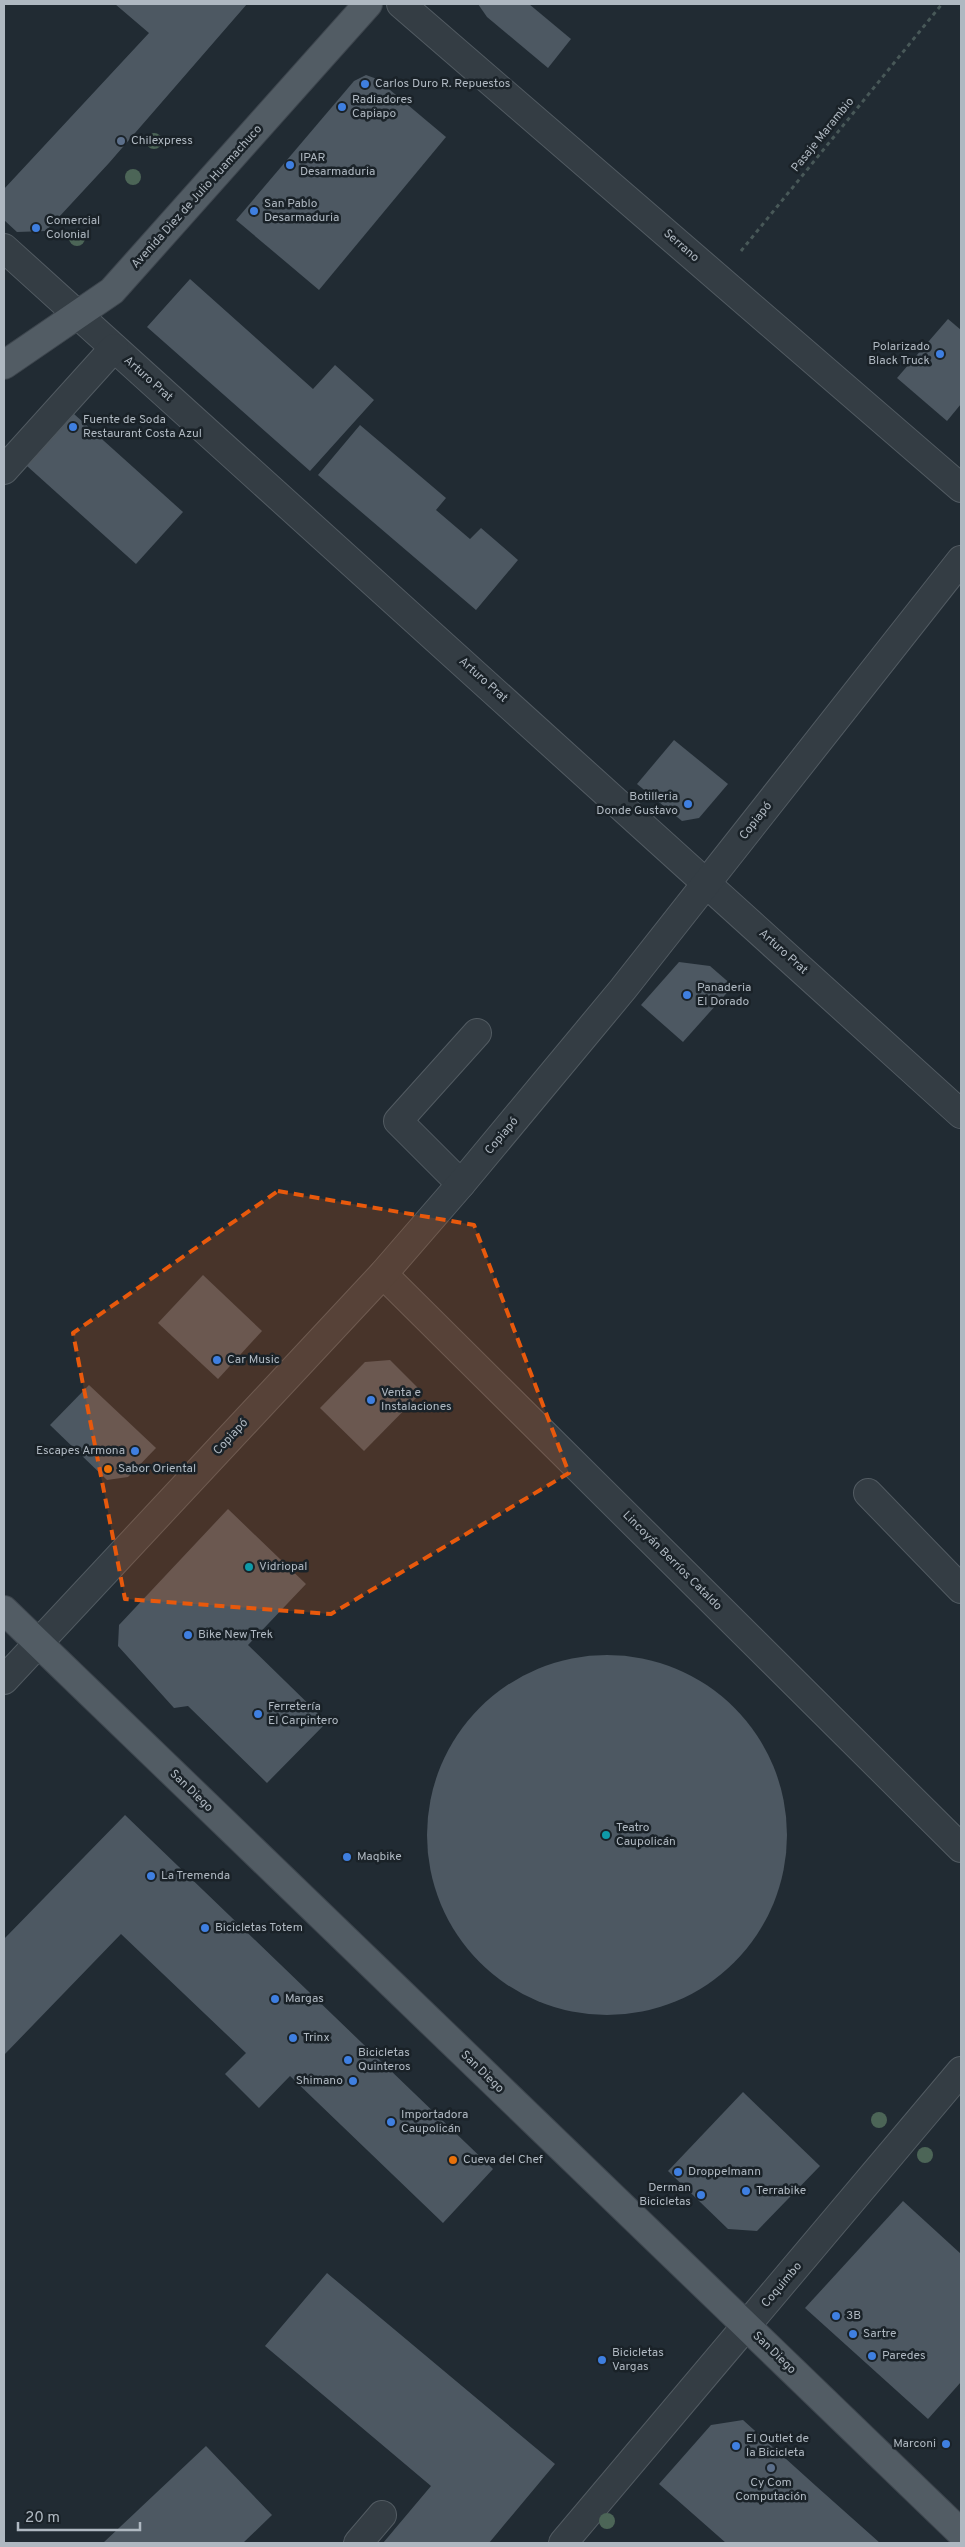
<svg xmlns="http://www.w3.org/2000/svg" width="965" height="2547" viewBox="0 0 965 2547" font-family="Overpass,sans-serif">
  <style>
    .building { fill: #4d5862 }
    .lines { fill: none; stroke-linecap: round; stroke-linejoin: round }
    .minor-casing { stroke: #525b62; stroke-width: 30 }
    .major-casing { stroke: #3e464e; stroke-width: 30 }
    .path { stroke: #485858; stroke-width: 3; stroke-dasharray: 4 4; stroke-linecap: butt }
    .minor { stroke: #343d44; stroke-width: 28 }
    .major { stroke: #525c64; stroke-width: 28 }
    .tree { fill: #4c6557 }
    .marked { fill: #e8590c; fill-opacity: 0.2; stroke: #e8590c; stroke-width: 4; stroke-dasharray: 10 6; stroke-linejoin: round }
    .shop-dot { fill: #3f7fe0; stroke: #1a2228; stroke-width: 2 }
    .service-dot { fill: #5c6f8a; stroke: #1a2228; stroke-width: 2 }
    .food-dot { fill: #e8710a; stroke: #1a2228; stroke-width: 2 }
    .culture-dot { fill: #0f9aa8; stroke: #1a2228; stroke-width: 2 }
    .labels { text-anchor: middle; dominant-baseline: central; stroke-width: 5; stroke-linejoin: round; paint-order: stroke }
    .poi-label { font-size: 12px; fill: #afb8c1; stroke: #1a2228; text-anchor: start }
    .street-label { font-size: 12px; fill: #afb8c1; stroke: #1a2228 }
  </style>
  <rect width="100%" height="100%" fill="#212b33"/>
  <g class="building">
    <polygon points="115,4 247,4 109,163 46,231 17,232 4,220 4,189 149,33"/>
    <polygon points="478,4 529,4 571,39 548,68 487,17"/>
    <polygon points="366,75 377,79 446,137 319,290 236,220 354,81"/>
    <polygon points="190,279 313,389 335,365 374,400 310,471 147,327"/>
    <polygon points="948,319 961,330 961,404 947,421 897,378"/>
    <polygon points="74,414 183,512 136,564 27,466"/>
    <polygon points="360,425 446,498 436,510 470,539 481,528 518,560 476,610 318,475"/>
    <polygon points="674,740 728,784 699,818 682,821 637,784"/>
    <polygon points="679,962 710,966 733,986 683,1042 641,1005"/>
    <polygon points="203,1275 262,1331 218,1379 158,1323"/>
    <polygon points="390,1360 422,1392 364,1451 320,1408 365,1362"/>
    <polygon points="89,1385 156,1448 128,1477 107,1480 50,1425"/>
    <polygon points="228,1509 306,1584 248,1645 327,1722 267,1783 188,1706 174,1708 118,1646 119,1625"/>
    <circle cx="607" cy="1835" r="180"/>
    <polygon points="125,1815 493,2169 443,2223 290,2076 259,2108 225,2074 246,2053 121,1934 4,2055 4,1939"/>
    <polygon points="743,2092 820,2166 757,2231 728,2229 668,2171"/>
    <polygon points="903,2201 961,2254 961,2382 928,2419 805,2308"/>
    <polygon points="327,2273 555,2464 489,2543 383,2543 431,2486 265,2346"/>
    <polygon points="743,2420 816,2486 880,2543 726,2543 659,2484 711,2425"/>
    <polygon points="206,2446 272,2515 243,2543 103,2543"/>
  </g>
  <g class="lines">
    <defs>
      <g id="minor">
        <polyline points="401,4 961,488"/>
        <polyline points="4,248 961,1114"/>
        <polyline points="4,470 114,348"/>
        <polyline points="461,1184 398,1121 477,1033"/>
        <polyline points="383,1274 961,1848"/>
        <polyline points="868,1493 961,1589"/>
        <polyline points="4,1680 383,1274 461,1184 623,989 961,560"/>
        <polyline points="358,2543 382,2515"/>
        <polyline points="563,2543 961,2071"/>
      </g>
      <g id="major">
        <polyline points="4,365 112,291 368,4"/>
        <polyline points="4,1610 961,2533"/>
      </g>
    </defs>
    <use href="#minor" class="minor-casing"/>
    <use href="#major" class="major-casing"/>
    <polyline class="path" points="741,251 942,4"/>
    <use href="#minor" class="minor"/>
    <use href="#major" class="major"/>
  </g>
  <g class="tree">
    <circle cx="154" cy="141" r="8"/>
    <circle cx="133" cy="177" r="8"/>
    <circle cx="77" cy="238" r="8"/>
    <circle cx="879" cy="2120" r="8"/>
    <circle cx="925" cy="2155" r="8"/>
    <circle cx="607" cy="2521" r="8"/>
  </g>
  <path class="marked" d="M278,1191L474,1225L569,1473L331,1614L125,1599L73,1333Z"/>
  <g class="shop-dot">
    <circle cx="365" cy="84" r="5"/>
    <circle cx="342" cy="107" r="5"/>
    <circle cx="290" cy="165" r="5"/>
    <circle cx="254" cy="211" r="5"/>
    <circle cx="36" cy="228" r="5"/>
    <circle cx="940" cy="354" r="5"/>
    <circle cx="73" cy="427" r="5"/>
    <circle cx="688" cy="804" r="5"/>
    <circle cx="687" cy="995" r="5"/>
    <circle cx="217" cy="1360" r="5"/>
    <circle cx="371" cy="1400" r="5"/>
    <circle cx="135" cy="1451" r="5"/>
    <circle cx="188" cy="1635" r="5"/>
    <circle cx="258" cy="1714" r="5"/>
    <circle cx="347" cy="1857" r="5"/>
    <circle cx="151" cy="1876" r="5"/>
    <circle cx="205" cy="1928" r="5"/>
    <circle cx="275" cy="1999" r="5"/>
    <circle cx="293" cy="2038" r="5"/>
    <circle cx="348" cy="2060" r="5"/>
    <circle cx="353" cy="2081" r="5"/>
    <circle cx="391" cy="2122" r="5"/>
    <circle cx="678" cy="2172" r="5"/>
    <circle cx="746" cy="2191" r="5"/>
    <circle cx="701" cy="2195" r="5"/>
    <circle cx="836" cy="2316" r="5"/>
    <circle cx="853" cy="2334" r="5"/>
    <circle cx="872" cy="2356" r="5"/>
    <circle cx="602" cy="2360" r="5"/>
    <circle cx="946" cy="2444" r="5"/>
    <circle cx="736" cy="2446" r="5"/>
  </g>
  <g class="service-dot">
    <circle cx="121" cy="141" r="5"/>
    <circle cx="771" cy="2468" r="5"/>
  </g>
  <g class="food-dot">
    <circle cx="108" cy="1469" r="5"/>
    <circle cx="453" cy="2160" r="5"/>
  </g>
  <g class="culture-dot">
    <circle cx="249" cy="1567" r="5"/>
    <circle cx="606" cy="1835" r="5"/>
  </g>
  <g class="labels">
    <g class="poi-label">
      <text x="375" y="84">Carlos Duro R. Repuestos</text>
      <text x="352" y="100">Radiadores<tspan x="352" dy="14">Capiapo</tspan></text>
      <text x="131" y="141">Chilexpress</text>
      <text x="300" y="158">IPAR<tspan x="300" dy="14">Desarmaduria</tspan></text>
      <text x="264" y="204">San Pablo<tspan x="264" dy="14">Desarmaduria</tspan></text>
      <text x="46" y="221">Comercial<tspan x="46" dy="14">Colonial</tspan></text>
      <text x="930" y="347" text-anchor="end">Polarizado<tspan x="930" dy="14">Black Truck</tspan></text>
      <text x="83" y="420">Fuente de Soda<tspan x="83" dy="14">Restaurant Costa Azul</tspan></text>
      <text x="678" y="797" text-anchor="end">Botilleria<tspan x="678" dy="14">Donde Gustavo</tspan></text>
      <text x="697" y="988">Panaderia<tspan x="697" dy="14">El Dorado</tspan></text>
      <text x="227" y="1360">Car Music</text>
      <text x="381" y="1393">Venta e<tspan x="381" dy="14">Instalaciones</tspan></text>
      <text x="125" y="1451" text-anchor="end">Escapes Armona</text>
      <text x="118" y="1469">Sabor Oriental</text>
      <text x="259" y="1567">Vidriopal</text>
      <text x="198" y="1635">Bike New Trek</text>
      <text x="268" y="1707">Ferretería<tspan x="268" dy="14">El Carpintero</tspan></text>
      <text x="616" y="1828">Teatro<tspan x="616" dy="14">Caupolicán</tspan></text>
      <text x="357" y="1857">Maqbike</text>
      <text x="161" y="1876">La Tremenda</text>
      <text x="215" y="1928">Bicicletas Totem</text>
      <text x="285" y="1999">Margas</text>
      <text x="303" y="2038">Trinx</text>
      <text x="358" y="2053">Bicicletas<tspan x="358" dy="14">Quinteros</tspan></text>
      <text x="343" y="2081" text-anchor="end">Shimano</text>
      <text x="401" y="2115">Importadora<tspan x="401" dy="14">Caupolicán</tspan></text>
      <text x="463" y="2160">Cueva del Chef</text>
      <text x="688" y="2172">Droppelmann</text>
      <text x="691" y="2188" text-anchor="end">Derman<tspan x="691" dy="14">Bicicletas</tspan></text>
      <text x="756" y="2191">Terrabike</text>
      <text x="846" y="2316">3B</text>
      <text x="863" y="2334">Sartre</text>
      <text x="612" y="2353">Bicicletas<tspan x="612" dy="14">Vargas</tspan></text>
      <text x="882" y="2356">Paredes</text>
      <text x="746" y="2439">El Outlet de<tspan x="746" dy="14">la Bicicleta</tspan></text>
      <text x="936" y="2444" text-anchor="end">Marconi</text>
      <text x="771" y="2483" text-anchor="middle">Cy Com<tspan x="771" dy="14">Computación</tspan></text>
    </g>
    <g class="street-label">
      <text transform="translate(823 135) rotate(-51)">Pasaje Marambio</text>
      <text transform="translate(197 197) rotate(-48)">Avenida Diez de Julio Huamachuco</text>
      <text transform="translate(681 246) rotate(41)">Serrano</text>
      <text transform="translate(148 379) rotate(42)">Arturo Prat</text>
      <text transform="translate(483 680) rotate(42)">Arturo Prat</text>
      <text transform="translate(756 821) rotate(-52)">Copiapó</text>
      <text transform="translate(783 952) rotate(42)">Arturo Prat</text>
      <text transform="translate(502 1136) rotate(-50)">Copiapó</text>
      <text transform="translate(231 1437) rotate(-47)">Copiapó</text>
      <text transform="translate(672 1561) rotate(45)">Lincoyán Berríos Cataldo</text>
      <text transform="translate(191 1791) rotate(44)">San Diego</text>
      <text transform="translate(482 2072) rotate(44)">San Diego</text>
      <text transform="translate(782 2285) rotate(-50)">Coquimbo</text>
      <text transform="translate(774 2353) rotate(44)">San Diego</text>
    </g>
  </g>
  <rect width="965" height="2547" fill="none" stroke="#afb8c1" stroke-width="10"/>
  <path d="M18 2522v8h122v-8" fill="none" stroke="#afb8c1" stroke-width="2.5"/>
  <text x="25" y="2522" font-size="15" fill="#afb8c1" stroke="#1a2228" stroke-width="4" paint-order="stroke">20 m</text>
</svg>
